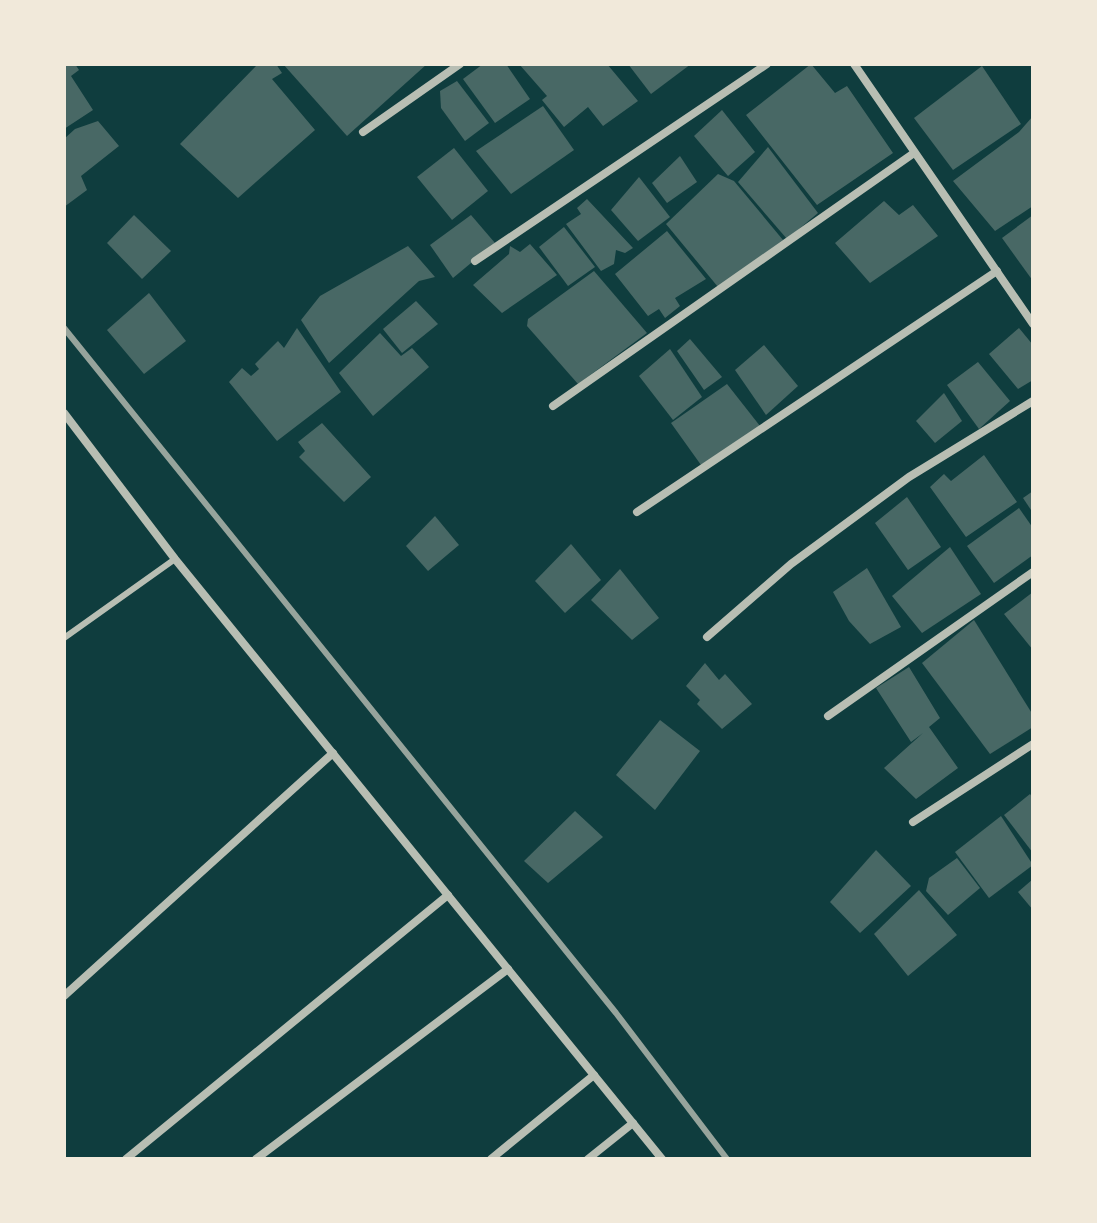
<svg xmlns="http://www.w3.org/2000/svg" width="1097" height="1223" viewBox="0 0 1097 1223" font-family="'Sofia Sans Condensed',sans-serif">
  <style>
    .building { fill: #486865 }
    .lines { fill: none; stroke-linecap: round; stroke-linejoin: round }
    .service { stroke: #b8beb3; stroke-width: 6 }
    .minor { stroke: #b8beb3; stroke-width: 8 }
    .rail { stroke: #97a49c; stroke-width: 6 }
  </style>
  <rect width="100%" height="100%" fill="#0f3d3e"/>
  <g class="building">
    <polygon points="64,64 75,64 79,70 71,76 93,110 64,129"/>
    <polygon points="258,64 276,64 282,73 272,79 315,130 238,198 180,144"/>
    <polygon points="283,64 427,64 347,136"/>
    <polygon points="483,64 506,64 530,99 495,123 463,79"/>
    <polygon points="519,64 607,64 638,101 603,126 588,107 564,127 542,100 547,96"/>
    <polygon points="628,64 691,64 651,94"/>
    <polygon points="811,64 835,93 847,86 893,153 817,205 746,115"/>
    <polygon points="982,66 1021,124 953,170 914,118"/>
    <polygon points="457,81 489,123 465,141 441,108 440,91"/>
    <polygon points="543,106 574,150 511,194 476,151"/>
    <polygon points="722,110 755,152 728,176 694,136"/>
    <polygon points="1033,116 1033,206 995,231 953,181 1019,132"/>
    <polygon points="98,121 119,146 81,176 87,190 64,207 64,139 75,129"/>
    <polygon points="768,147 818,213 787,239 738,182"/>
    <polygon points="454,148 488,191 452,220 417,177"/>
    <polygon points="680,156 697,182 667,203 652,183"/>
    <polygon points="718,174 734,181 783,240 718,287 666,224"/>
    <polygon points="639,177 670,217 638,241 611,210"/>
    <polygon points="587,199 633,248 625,253 616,250 614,264 601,271 566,224 581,214 577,208"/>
    <polygon points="884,201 899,215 913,205 938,236 870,283 835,243"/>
    <polygon points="134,215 171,251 142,279 107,243"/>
    <polygon points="471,215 495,243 453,278 430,245"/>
    <polygon points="1033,215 1033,281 1002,238"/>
    <polygon points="564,227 595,267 568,286 539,247"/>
    <polygon points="667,231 706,279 675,298 680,306 665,318 659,309 648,316 615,274"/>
    <polygon points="530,244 557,275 502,313 473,285 509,254 510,246 520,252"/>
    <polygon points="408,246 435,277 419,281 329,363 301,320 320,296"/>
    <polygon points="594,271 647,333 578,384 527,326 528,319"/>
    <polygon points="149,293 186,341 144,374 107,330"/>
    <polygon points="416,301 438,324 402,353 383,329"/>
    <polygon points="297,328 341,392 277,441 229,382 242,368 251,376 259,369 255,364 278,341 284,348"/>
    <polygon points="1019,328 1033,345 1033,380 1018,389 989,354"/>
    <polygon points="380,333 401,356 412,348 429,367 373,416 339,373"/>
    <polygon points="690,339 722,377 704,390 677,351"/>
    <polygon points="764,345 798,386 766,415 735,370"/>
    <polygon points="670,349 702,397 673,420 639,376"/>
    <polygon points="978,362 1010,401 979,429 947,385"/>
    <polygon points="727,384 760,426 701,465 671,423"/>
    <polygon points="944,393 962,421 935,443 916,421"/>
    <polygon points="322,423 371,477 344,502 299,457 305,451 298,442"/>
    <polygon points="984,455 1017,502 966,537 930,487 944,474 951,481"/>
    <polygon points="1033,491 1033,513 1023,498"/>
    <polygon points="907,497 941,547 908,570 875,523"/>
    <polygon points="1019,508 1033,528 1033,555 994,583 967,546"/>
    <polygon points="435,516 459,545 428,571 406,546"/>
    <polygon points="571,544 601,580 565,613 535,581"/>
    <polygon points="950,547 981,594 922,633 892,596"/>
    <polygon points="867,568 901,627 870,644 849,621 833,592"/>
    <polygon points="620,569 659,618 632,640 591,600"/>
    <polygon points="1033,592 1033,650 1004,614"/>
    <polygon points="974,620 1033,715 1033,727 990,754 922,663"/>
    <polygon points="705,663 719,680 725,674 752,704 722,729 697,704 700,700 686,686"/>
    <polygon points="909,667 940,718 929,727 958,768 916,799 884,768 923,733 911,742 876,688"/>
    <polygon points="660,720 700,751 655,810 616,775"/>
    <polygon points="1030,794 1033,798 1033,853 1004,815"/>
    <polygon points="575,811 603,837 548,883 524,861"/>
    <polygon points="1001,816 1033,865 989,898 955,852"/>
    <polygon points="876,850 911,886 860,933 830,902"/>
    <polygon points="957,858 980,888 948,915 926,891 929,878"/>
    <polygon points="1033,879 1033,910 1018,892"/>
    <polygon points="919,890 957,935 908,976 874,934"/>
  </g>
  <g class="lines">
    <polyline class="service" points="64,638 175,559"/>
    <g class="minor">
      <polyline points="854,64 1033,324"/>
      <polyline points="363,132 460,64"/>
      <polyline points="475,261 767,64"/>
      <polyline points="553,406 914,153"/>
      <polyline points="64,413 175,559 662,1159"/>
      <polyline points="637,512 997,271"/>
      <polyline points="707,637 791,564 909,477 1033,401"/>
      <polyline points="828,716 1033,572"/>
      <polyline points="913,822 1033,744"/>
      <polyline points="64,996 333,753"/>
      <polyline points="126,1159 448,895"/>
      <polyline points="256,1159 508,969"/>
      <polyline points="491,1159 594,1075"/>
      <polyline points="588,1159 633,1123"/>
    </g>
    <polyline class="rail" points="64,328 616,1013 727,1159"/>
  </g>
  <rect width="1097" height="1223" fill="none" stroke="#f1e9da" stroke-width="132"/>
</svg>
